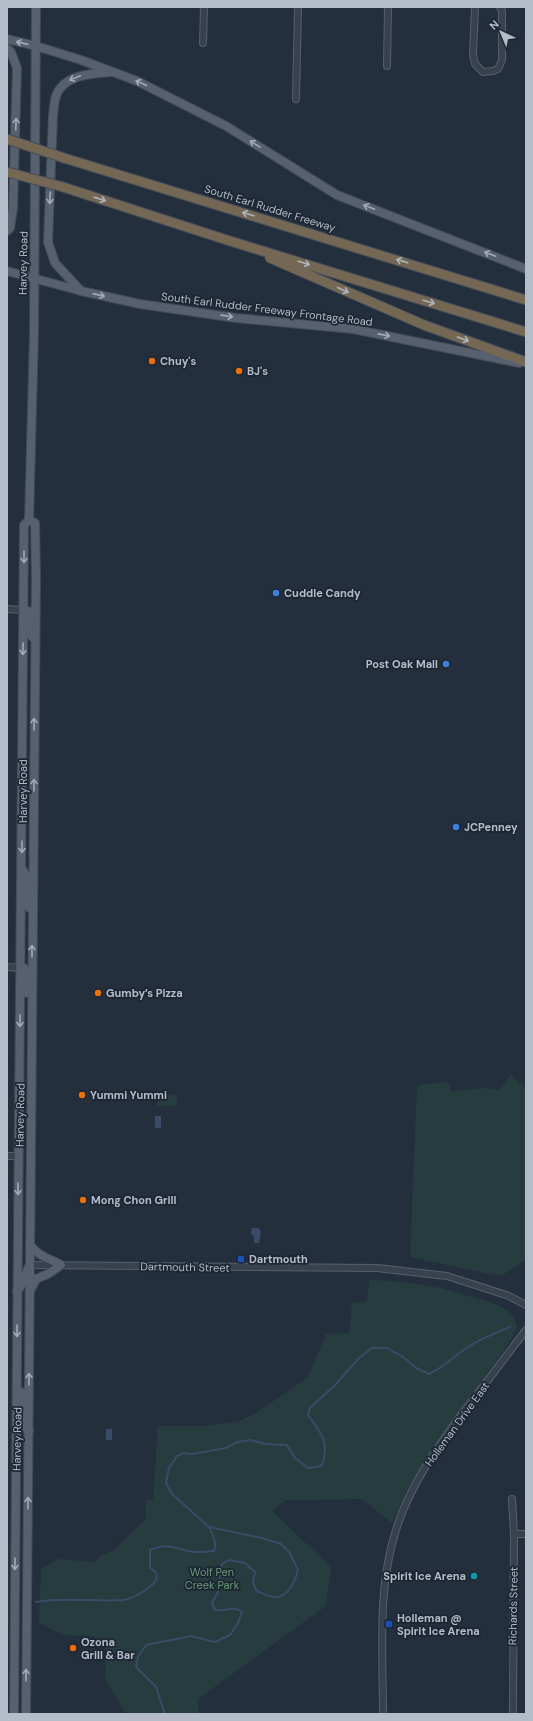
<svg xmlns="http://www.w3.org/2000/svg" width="533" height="1721" viewBox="0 0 533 1721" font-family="'DM Sans',sans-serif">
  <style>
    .green { fill: #263c3f }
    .water { fill: #394c67 }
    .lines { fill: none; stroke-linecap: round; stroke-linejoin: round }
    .stream { stroke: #394c67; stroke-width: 2 }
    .minor-casing { stroke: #565f6c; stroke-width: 8 }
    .major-casing { stroke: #414a57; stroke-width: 10 }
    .highway-casing { stroke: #434c59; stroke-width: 11 }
    .minor { stroke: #38414e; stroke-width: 6 }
    .major { stroke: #56606e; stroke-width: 8 }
    .highway { stroke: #746855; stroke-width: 9 }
    .highway-bridge-casing { stroke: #434c59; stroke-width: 11; stroke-linecap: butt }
    .highway-bridge { stroke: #746855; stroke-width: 9 }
    .oneway { stroke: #a1aab7 }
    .oneway2 { stroke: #aeb4bd }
    .food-dot { fill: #e8710a; stroke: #1d2633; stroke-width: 1.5 }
    .shop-dot { fill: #3f7fe0; stroke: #1d2633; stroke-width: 1.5 }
    .transit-dot { fill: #1a4fb4; stroke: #1d2633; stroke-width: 1.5 }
    .culture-dot { fill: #0f9aa8; stroke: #1d2633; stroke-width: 1.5 }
    .labels { text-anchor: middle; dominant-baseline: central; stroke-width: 3.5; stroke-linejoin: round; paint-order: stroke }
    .street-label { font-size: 11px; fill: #b4bcc9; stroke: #1d2633 }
    .poi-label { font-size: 11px; font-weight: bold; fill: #b4bcc9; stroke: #1d2633; text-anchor: start }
    .park-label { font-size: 11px; fill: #6b9a76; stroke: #1d2633 }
  </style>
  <rect width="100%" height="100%" fill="#242f3e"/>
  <g class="green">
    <polygon points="511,1074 526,1089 526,1259 506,1273 499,1276 410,1257 417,1085 448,1082 451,1091 483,1088 499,1090"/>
    <polygon points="159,1094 177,1095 177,1106 157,1106"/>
    <path d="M369,1280C408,1281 438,1286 475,1298C487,1301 502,1305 511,1314C515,1317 516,1324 517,1328L507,1346L427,1457L407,1491L392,1523L362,1499L285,1500L272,1511L331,1567L326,1606L198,1699L199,1714H126L105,1679L106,1650L93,1636L63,1635L39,1623L41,1569L59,1559L95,1562C103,1551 105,1556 113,1550C124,1541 135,1529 146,1519L145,1500L153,1499L158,1426H203L237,1422L256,1413L308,1377L326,1334L349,1333L352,1303L367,1301Z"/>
    <polygon points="7,1521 8,1521 9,1625 7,1625"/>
  </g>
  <g class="water">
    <rect x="155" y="1116" width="6" height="12"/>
    <polygon points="252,1228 258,1228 261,1231 259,1243 254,1243 254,1236 251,1234"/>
    <rect x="106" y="1429" width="6" height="11"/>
  </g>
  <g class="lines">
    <g class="stream">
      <path d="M36,1602C65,1597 94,1602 123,1600C132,1599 152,1588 156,1580C158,1573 155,1571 150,1568V1550C166,1543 172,1547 188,1551C196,1553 205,1552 214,1551C218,1543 212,1534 209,1527"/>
      <path d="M165,1714L156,1687L136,1667L138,1657L146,1645L191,1636L215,1642L230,1635L238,1623L242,1612C232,1605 227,1612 215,1610L212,1603L218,1592L222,1564L229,1560L245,1563L255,1572L253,1583L257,1591C262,1593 269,1597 275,1597C288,1598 295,1581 298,1570L289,1552L281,1544L262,1538L209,1527L172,1494L166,1483L169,1468L177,1456L184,1453L192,1454L226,1448L237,1442L251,1440L265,1444L287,1445L295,1458L308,1468L317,1467L322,1465C330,1442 321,1433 308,1415L310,1408L335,1385L359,1358L372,1348H387L403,1357L416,1368L429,1374C444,1367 452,1358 465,1349C479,1339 495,1333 510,1327"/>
    </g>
    <defs>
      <g id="minor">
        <polyline points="475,7 473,55 475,64 483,72 493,71 498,69 502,60 502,11 500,7"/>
        <polyline points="203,43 204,7"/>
        <polyline points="387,66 388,7"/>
        <polyline points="296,99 298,7"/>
        <polyline points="7,609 23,610"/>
        <polyline points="7,967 21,968"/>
        <polyline points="7,1156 18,1156"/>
        <polyline points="29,1265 377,1268 447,1276 509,1296 526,1305"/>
        <polyline points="512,1499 514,1534 513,1714"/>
        <polyline points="514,1534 526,1534"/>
        <path d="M383,1714C383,1653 377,1589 396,1530C410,1484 439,1445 467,1407C487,1382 506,1356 526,1330"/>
      </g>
      <g id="major">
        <polyline points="7,39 36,46 81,60 137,81 226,126 337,195 526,269"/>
        <polyline points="7,48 11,52 17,68 13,208 10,228 7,231"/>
        <polyline points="7,271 81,291 140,304 236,318 353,329 519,363"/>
        <path d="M81,291L55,263L48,242L53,115C54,109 54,102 56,96C64,74 91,74 111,72"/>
        <polyline points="23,610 28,611 29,634 35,639"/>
        <polyline points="22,869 27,877 27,904 28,907 33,909"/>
        <polyline points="24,968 26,972 27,993"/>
        <path d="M30,1244C35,1255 51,1259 61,1265L48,1274L36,1279L31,1289"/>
        <polyline points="17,1291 23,1283 28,1268"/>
        <polyline points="17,1390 23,1393 23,1425 29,1431"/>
        <polyline points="14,1714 24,525 29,520 34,334 36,7"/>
        <polyline points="26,1714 36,577 35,523 29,520"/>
      </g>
      <g id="highway">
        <polyline points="64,158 526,300"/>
        <polyline points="63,187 230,241 526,332"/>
        <polyline points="270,258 424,325 526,362"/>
      </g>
    </defs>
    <use href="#minor" class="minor-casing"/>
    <use href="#major" class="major-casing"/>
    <use href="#highway" class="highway-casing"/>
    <use href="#minor" class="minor"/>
    <use href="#major" class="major"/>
    <use href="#highway" class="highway"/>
    <defs>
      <g id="highway-bridge">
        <polyline points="7,139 64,158"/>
        <polyline points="7,172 63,187"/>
      </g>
    </defs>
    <use href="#highway-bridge" class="highway-bridge-casing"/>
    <use href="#highway-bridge" class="highway-bridge"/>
  </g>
  <defs><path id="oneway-shaft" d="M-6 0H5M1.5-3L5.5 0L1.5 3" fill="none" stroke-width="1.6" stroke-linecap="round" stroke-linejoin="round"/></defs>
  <g class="oneway">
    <use href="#oneway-shaft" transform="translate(22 43) rotate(-167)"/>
    <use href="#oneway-shaft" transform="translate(75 78) rotate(158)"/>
    <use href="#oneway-shaft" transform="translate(141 83) rotate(-155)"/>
    <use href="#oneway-shaft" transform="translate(16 124) rotate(-88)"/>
    <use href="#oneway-shaft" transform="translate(255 144) rotate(-148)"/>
    <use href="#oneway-shaft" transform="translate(50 198) rotate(92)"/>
    <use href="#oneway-shaft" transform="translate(369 207) rotate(-158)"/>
    <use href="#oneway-shaft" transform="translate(490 254) rotate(-159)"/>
    <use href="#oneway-shaft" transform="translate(99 295) rotate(13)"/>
    <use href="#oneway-shaft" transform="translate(227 316) rotate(8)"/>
    <use href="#oneway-shaft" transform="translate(384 335) rotate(11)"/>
    <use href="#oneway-shaft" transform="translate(24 557) rotate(90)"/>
    <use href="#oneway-shaft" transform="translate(23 649) rotate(91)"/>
    <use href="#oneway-shaft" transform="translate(34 724) rotate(-90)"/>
    <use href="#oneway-shaft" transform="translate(34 785) rotate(-90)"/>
    <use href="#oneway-shaft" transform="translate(22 847) rotate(90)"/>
    <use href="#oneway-shaft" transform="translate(32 951) rotate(-90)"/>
    <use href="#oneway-shaft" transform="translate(20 1021) rotate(91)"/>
    <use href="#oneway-shaft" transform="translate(18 1189) rotate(90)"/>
    <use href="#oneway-shaft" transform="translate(17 1331) rotate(90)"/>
    <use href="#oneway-shaft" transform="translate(29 1379) rotate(-90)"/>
    <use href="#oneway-shaft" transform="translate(28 1503) rotate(-89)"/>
    <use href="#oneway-shaft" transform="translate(15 1564) rotate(91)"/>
    <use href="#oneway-shaft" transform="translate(26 1675) rotate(-90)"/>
  </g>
  <g class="oneway2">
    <use href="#oneway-shaft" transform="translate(100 199) rotate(18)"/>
    <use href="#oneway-shaft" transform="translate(248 214) rotate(-163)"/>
    <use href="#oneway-shaft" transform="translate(402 261) rotate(-163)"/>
    <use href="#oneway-shaft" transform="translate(304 263) rotate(17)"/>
    <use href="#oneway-shaft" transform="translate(343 290) rotate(24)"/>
    <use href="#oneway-shaft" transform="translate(429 302) rotate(17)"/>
    <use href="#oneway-shaft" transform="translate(463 339) rotate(20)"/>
  </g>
  <g class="food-dot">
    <circle cx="152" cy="361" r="4"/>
    <circle cx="239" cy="371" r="4"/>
    <circle cx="98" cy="993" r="4"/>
    <circle cx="82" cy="1095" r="4"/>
    <circle cx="83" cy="1200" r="4"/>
    <circle cx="73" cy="1648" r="4"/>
  </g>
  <g class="shop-dot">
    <circle cx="276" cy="593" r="4"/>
    <circle cx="446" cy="664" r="4"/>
    <circle cx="456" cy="827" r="4"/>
  </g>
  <g class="transit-dot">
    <rect x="237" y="1255" width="8" height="8" rx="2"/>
    <rect x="385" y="1620" width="8" height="8" rx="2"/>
  </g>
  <circle class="culture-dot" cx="474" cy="1576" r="4"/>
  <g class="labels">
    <g class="street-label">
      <text transform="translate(270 208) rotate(17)">South Earl Rudder Freeway</text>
      <text transform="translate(23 263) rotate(-89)">Harvey Road</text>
      <text transform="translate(267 309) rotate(7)">South Earl Rudder Freeway Frontage Road</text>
      <text transform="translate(23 791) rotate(-90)">Harvey Road</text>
      <text transform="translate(20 1115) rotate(-89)">Harvey Road</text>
      <text transform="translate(185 1267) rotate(1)">Dartmouth Street</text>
      <text transform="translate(457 1424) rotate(-54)">Holleman Drive East</text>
      <text transform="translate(17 1439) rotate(-89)">Harvey Road</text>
      <text transform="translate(513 1606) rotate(-89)">Richards Street</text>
    </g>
    <g class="poi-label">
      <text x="160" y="361">Chuy's</text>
      <text x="247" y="371">BJ's</text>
      <text x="284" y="593">Cuddle Candy</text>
      <text x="438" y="664" text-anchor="end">Post Oak Mall</text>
      <text x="464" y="827">JCPenney</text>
      <text x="106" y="993">Gumby’s Pizza</text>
      <text x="90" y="1095">Yummi Yummi</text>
      <text x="91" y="1200">Mong Chon Grill</text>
      <text x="249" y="1259">Dartmouth</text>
      <text x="466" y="1576" text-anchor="end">Spirit Ice Arena</text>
      <text x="397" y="1618">Holleman @<tspan x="397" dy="13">Spirit Ice Arena</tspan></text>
      <text x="81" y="1642">Ozona<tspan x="81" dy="13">Grill &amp; Bar</tspan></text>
    </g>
    <g class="park-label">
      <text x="212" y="1572">Wolf Pen<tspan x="212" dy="13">Creek Park</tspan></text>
    </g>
  </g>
  <rect width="533" height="1721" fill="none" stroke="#b4bcc9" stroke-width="16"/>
  <g transform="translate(501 32) rotate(316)" stroke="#1d2633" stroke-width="3" paint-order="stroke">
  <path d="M0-3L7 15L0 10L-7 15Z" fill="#b4bcc9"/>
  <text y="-6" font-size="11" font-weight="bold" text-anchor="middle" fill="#b4bcc9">N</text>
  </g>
</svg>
